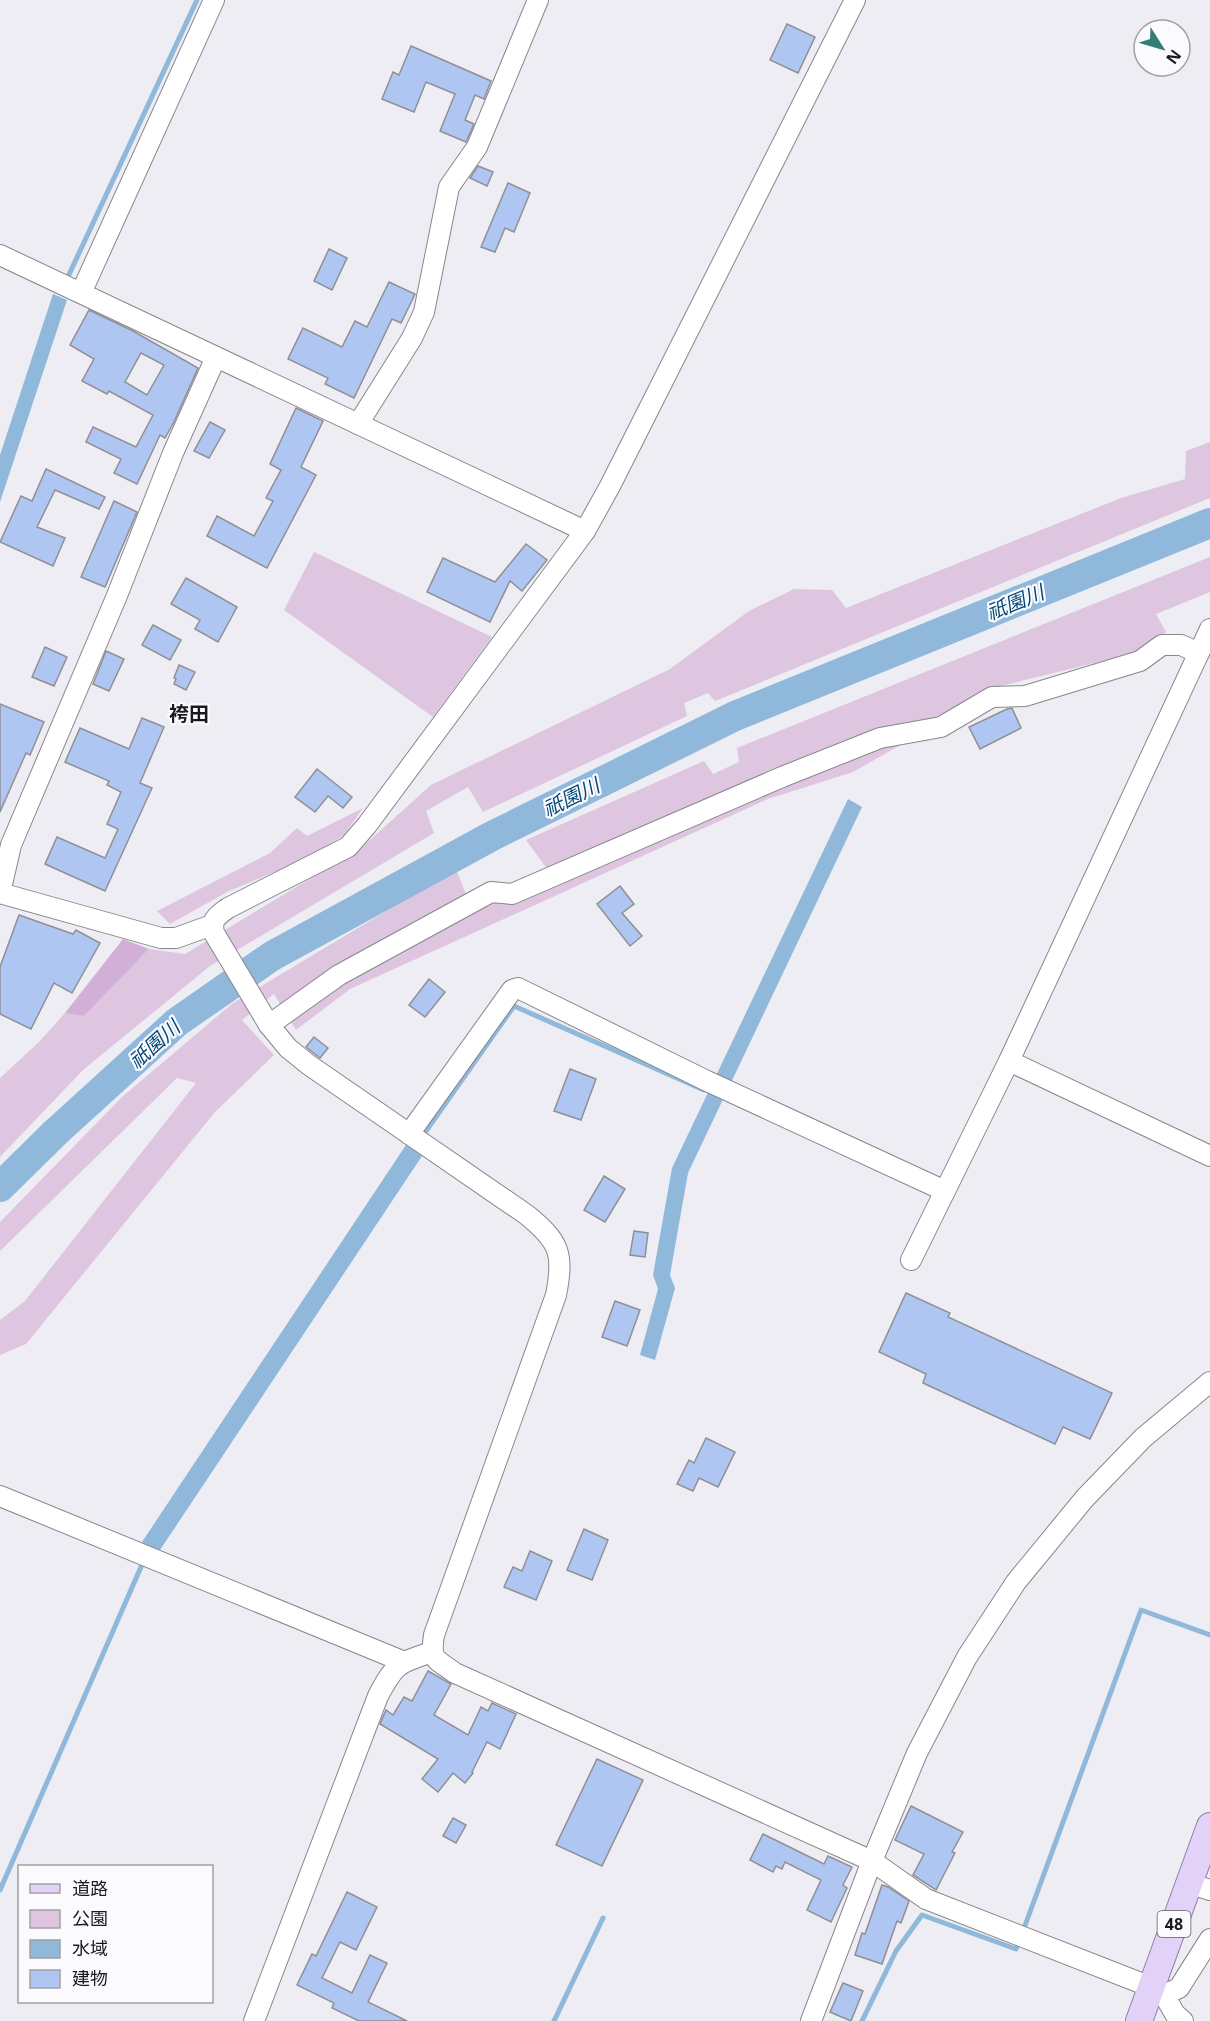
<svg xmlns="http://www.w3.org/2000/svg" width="1210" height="2021" viewBox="0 0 1210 2021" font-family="'Noto Sans','Noto Sans JP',sans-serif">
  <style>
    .green { fill: #dec5e0 }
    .forest { fill: #d2afd6 }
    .water { fill: #8fb8db }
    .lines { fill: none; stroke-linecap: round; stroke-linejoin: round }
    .stream { stroke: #8fb8db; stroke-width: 5 }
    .river { stroke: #8fb8db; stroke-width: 30 }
    .building { fill: #b0c6f2; stroke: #8e9095; stroke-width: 1.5; fill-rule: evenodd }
    .minor-casing { stroke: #87878c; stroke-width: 22 }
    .major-casing { stroke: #907ea8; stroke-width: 28 }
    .minor { stroke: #fff; stroke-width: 20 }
    .major { stroke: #e2d2f8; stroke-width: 26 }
    .labels { text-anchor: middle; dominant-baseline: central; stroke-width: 4.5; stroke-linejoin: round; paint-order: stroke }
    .shield { fill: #fbfbff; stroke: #5e5e60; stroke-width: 1.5 }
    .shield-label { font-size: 16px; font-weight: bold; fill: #1a1a1c }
    .water-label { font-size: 20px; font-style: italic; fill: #014874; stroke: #fbfbff }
    .neighbourhood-label { font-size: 20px; font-weight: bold; fill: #1a1a1c; stroke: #fbfbff }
  </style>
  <rect width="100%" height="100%" fill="#ededf3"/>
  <g class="green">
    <polygon points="1210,442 1210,498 715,701 708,693 684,703 687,716 483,812 468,787 426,811 434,833 210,966 83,1070 0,1157 0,1078 39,1042 65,1013 84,1016 149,949 185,954 361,848 431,785 670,669 749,611 794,589 832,590 846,608 1121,498 1185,479 1186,451"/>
    <polygon points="314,552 492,637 433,717 284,610"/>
    <polygon points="1210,557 1210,592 1156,614 1166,632 1139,652 1001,686 937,716 927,730 853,772 768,799 350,989 296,1030 274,994 242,1020 274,1055 215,1112 26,1344 0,1355 0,1320 25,1301 196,1083 177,1078 0,1251 0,1222 122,1097 233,1003 456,869 471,907 556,881 526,840 704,761 713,774 739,762 737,748"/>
    <polygon points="363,808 344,835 308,858 229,891 170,924 157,911 270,853 297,828 307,836"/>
  </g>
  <polygon class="forest" points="123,939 149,949 84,1016 65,1013"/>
  <g class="water">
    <polygon points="53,294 67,300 0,502 0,455"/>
    <polygon points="848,799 862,807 688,1173 670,1275 675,1288 655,1360 640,1355 658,1289 653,1275 672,1168"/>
    <polygon points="406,1145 422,1156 158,1553 142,1542"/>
  </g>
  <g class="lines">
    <g class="stream">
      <polyline points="66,281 197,0"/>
      <polyline points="426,1131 514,1006 704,1090"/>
      <polyline points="0,1890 144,1560"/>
      <polyline points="1023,1931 1141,1610 1210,1635"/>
      <polyline points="554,2021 603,1918"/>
      <polyline points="862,2021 896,1951 922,1915 1016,1949 1019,1940"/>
    </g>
    <polyline class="river" points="0,1187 56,1132 177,1022 272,956 492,836 735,716 1210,523"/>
  </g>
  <g class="building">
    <polygon points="787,24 815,37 798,73 770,60"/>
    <polygon points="411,46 491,81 484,99 475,95 465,120 474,124 466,142 440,131 455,94 426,82 414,112 382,99 393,72 399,75"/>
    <polygon points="478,166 493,172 487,186 470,178"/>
    <polygon points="508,183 530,193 514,232 505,228 495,252 481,247"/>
    <polygon points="329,249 347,258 332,290 314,281"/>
    <polygon points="389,282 415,294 401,323 392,319 354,398 325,384 328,378 288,359 303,328 342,347 355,321 367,327"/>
    <path d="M89,310L133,331L198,368L174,422L165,438L160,435L137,484L114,473L121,459L86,442L93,427L136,447L153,415L109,391L107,394L82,381L94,359L70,345ZM141,353L164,365L147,395L125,382Z"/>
    <polygon points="296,408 323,421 301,467 316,475 267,568 207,536 217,516 254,536 273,501 266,498 281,470 270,464"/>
    <polygon points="210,422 225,430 209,458 194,451"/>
    <polygon points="46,469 105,497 99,509 55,490 37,527 65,538 53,566 0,542 21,496 32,501"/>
    <polygon points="114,501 137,512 105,587 81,577"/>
    <polygon points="526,544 547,560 522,591 510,581 490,622 427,592 443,558 495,582"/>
    <polygon points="186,578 237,607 218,642 195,629 200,620 171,604"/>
    <polygon points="153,625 181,640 170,660 142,645"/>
    <polygon points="45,647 67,657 54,686 32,677"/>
    <polygon points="106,651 124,659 109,691 93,684"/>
    <polygon points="179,665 195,672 186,690 174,684 176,679 174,678"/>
    <polygon points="0,704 44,722 30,755 26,753 0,812"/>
    <polygon points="1012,708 1021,728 980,749 969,727 1007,709"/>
    <polygon points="142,718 164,727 140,783 152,788 105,891 45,864 57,837 105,858 118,829 107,824 121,792 107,785 109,781 65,762 80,728 129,749"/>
    <polygon points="317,769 352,797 343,808 328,796 315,812 295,797"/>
    <polygon points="620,886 634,904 622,913 642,936 630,946 597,904"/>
    <polygon points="19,915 73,934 76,930 100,943 72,993 54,983 31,1029 0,1014 0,967"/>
    <polygon points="429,979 445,992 425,1017 409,1005"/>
    <polygon points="314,1037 328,1048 320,1058 306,1047"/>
    <polygon points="570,1069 596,1079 581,1120 554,1111"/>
    <polygon points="604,1176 625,1189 605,1222 584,1210"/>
    <polygon points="634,1231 648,1233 645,1257 630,1255"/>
    <polygon points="906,1293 950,1313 948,1317 1112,1393 1090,1439 1063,1427 1055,1444 923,1383 926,1374 879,1352"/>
    <polygon points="615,1301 640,1310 627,1346 602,1337"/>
    <polygon points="706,1438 735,1452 718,1487 699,1478 693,1491 677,1484 689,1460 694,1463"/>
    <polygon points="584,1529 608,1540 592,1580 567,1570"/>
    <polygon points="530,1551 552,1561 536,1600 504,1587 513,1567 522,1571"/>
    <polygon points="428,1671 451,1684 434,1715 468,1735 481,1707 488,1711 492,1703 516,1714 500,1749 487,1742 472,1772 473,1773 465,1783 453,1773 438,1792 422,1779 438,1759 380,1724 386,1710 393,1715 404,1697 412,1701"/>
    <polygon points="597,1759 643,1780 602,1866 556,1845"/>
    <polygon points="911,1806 963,1832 952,1852 955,1853 936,1890 913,1875 924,1854 895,1840"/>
    <polygon points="453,1818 466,1825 456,1843 443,1836"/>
    <polygon points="763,1834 824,1864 828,1856 852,1867 843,1885 847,1888 831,1922 807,1910 821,1880 785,1862 782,1869 776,1866 773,1872 750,1860"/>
    <polygon points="882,1885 888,1887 909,1901 901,1923 897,1921 882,1964 855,1955 862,1933 865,1934"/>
    <polygon points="347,1892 377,1907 356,1950 340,1942 322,1978 352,1993 370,1955 387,1963 368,2002 407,2021 359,2021 332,2008 334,2003 297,1985 312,1954 316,1956"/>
    <polygon points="843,1983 863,1991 851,2021 830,2012"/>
  </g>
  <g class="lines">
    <defs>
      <g id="minor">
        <path d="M855,0L610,486L585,531L367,825L348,847L228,908C217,916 211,919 214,933L269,1025L288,1048L309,1065L527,1215C560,1242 564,1254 556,1295L434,1635C430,1661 435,1658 455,1673L872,1861L926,1899L1151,1987L1164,1995L1175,2014L1183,2021"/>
        <polyline points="0,255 585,531"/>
        <polyline points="81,293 214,0"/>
        <polyline points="358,424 412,338 424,312 449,187 477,147 538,0"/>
        <polyline points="0,893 11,845 116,598 173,453 216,357"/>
        <polyline points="0,893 161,938 176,938 212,925"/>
        <polyline points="269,1025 339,975 491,892 512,894 782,777 880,738 941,727 992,697 1025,696 1140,661 1162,645 1181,645 1199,653"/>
        <polyline points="1009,1061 1210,1156"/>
        <polyline points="409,1134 512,990 518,988 707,1081 945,1191"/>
        <polyline points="911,1260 1009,1061 1210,629"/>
        <polyline points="0,1496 402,1661"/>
        <polyline points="1189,1883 1210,1890"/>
        <polyline points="1164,1995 1179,1988 1210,1939"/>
        <path d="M254,2021L378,1696C395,1664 398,1663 432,1652"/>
        <polyline points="811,2021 872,1861 917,1753 967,1657 1016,1582 1085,1498 1143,1438 1210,1382"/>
      </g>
      <polyline id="major" points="1139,2021 1210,1826"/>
    </defs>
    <use href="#minor" class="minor-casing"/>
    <use href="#major" class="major-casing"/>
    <use href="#minor" class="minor"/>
    <use href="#major" class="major"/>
  </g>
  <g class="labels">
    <rect class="shield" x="1157.5" y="1911" width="33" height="26" rx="4.5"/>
    <g class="shield-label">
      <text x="1174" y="1924">48</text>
    </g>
    <g class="water-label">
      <text transform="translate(1015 602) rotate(-22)">祇園川</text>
      <text transform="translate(571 797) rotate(-26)">祇園川</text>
      <text transform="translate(154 1044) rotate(-42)">祇園川</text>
    </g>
    <g class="neighbourhood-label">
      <text x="189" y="713">袴田</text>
    </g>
  </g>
  <rect x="18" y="1865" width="195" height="138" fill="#fbfbff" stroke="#a1a1a4" stroke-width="1.5"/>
  <rect x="30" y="1884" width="30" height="9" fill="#e2d2f8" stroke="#a1a1a4" stroke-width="1.5"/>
  <text x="72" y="1895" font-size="18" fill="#1a1a1c">道路</text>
  <rect x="30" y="1910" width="30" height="18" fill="#dec5e0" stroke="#a1a1a4" stroke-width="1.5"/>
  <text x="72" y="1925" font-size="18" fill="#1a1a1c">公園</text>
  <rect x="30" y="1940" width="30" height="18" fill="#8fb8db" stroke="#a1a1a4" stroke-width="1.5"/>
  <text x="72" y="1955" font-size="18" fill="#1a1a1c">水域</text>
  <rect x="30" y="1970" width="30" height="18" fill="#b0c6f2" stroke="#a1a1a4" stroke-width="1.5"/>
  <text x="72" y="1985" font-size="18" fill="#1a1a1c">建物</text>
  <g transform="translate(1162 48) rotate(127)"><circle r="28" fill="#fbfbff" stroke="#a1a1a4" stroke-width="1.5"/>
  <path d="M0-4.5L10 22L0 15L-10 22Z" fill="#367d76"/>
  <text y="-9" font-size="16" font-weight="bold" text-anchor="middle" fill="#1a1a1c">N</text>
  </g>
</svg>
